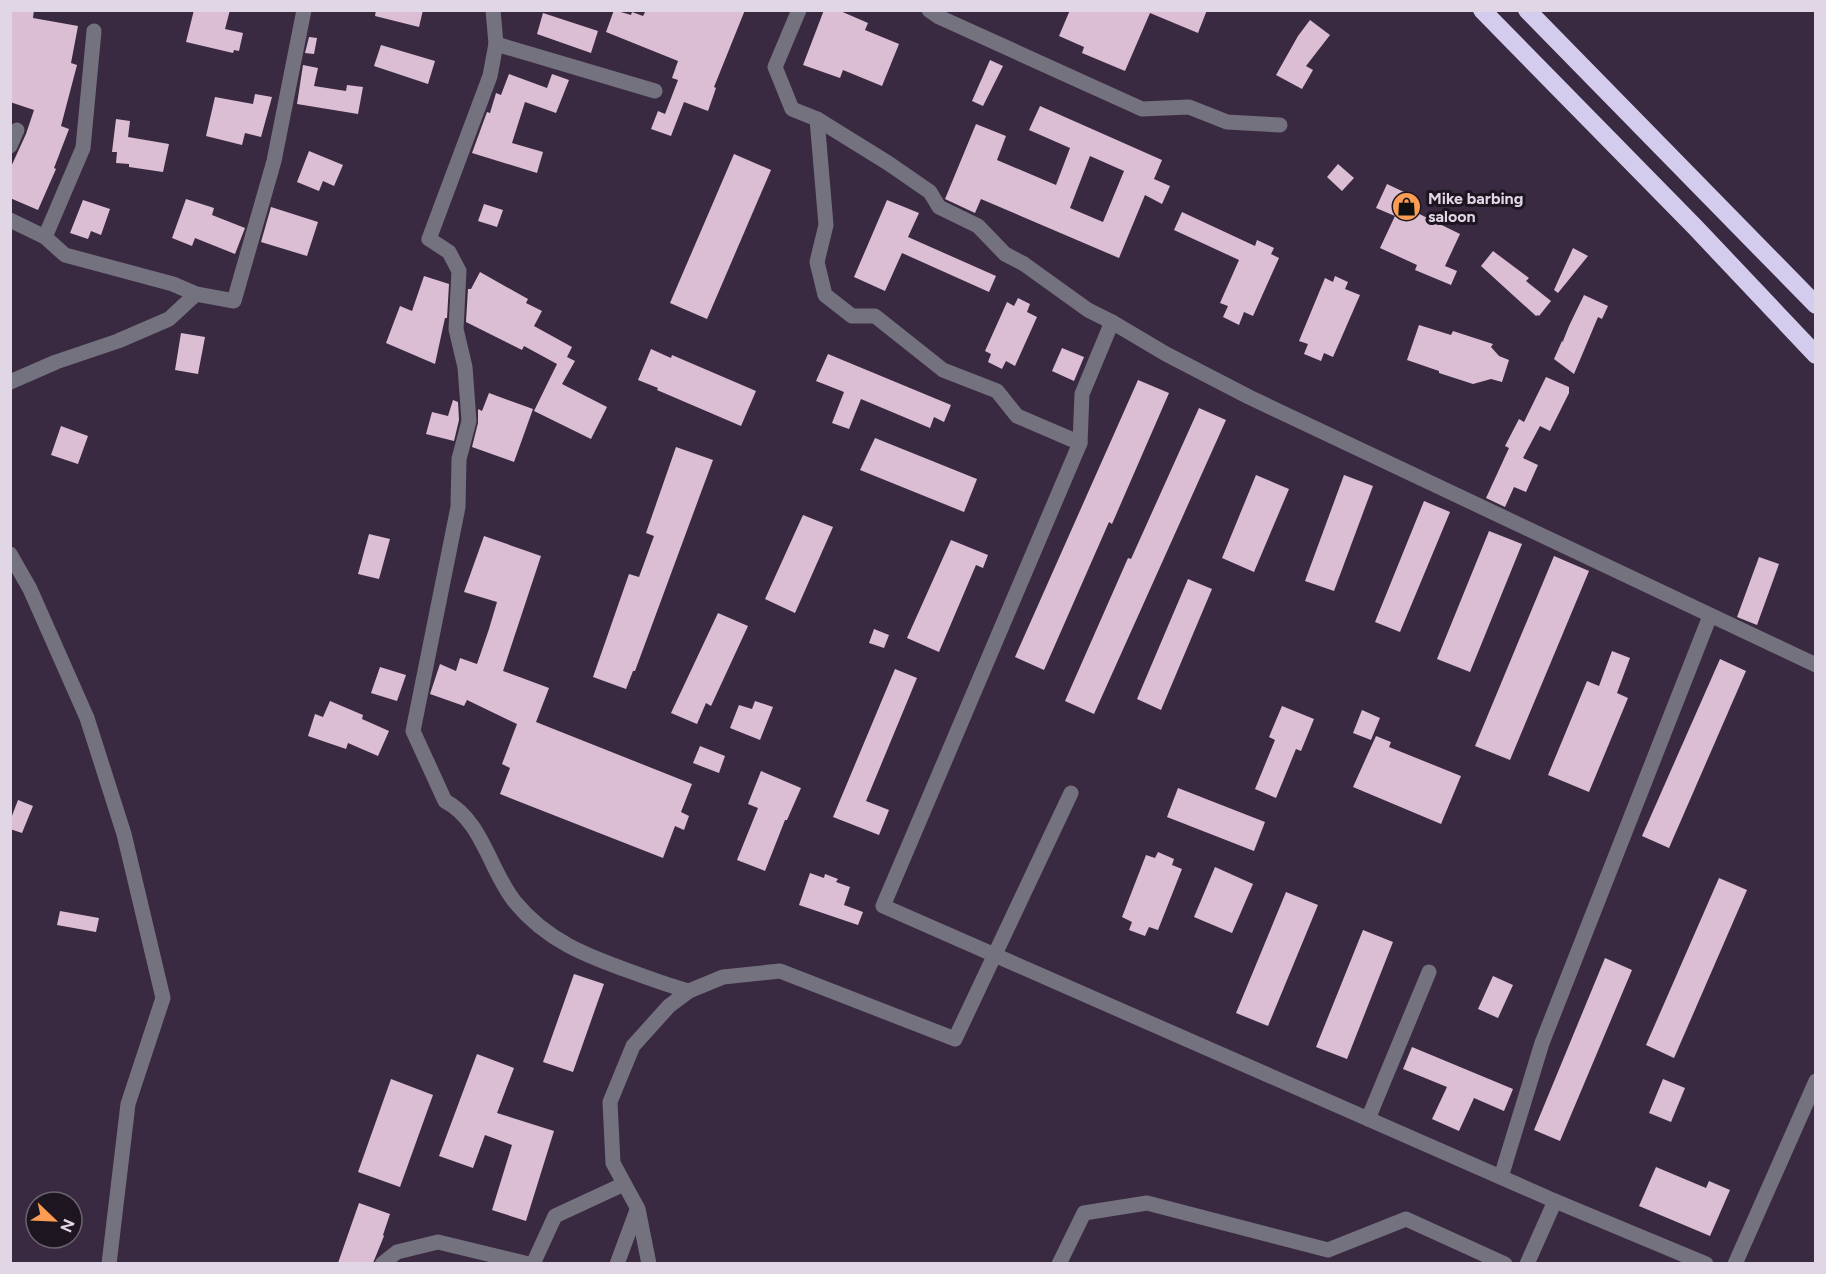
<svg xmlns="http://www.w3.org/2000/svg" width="1826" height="1274" viewBox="0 0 1826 1274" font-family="Figtree,sans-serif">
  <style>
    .building { fill: #dcbed4; fill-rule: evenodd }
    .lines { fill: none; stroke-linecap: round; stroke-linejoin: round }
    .minor { stroke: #757280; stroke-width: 15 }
    .highway { stroke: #d4cced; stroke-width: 18 }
    .labels { text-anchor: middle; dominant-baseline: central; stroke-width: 6; stroke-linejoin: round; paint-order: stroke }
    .poi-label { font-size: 16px; font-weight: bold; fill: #e1d6e5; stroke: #1d1620; text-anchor: start }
  </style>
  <rect width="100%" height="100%" fill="#3a2a41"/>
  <g class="building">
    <polygon points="10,10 34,10 33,18 78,26 71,63 77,65 61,126 69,129 54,168 56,169 38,210 10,198 10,169 26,134 34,110 10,102"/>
    <polygon points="194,10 230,10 225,29 243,33 239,51 234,50 233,53 186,42"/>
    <polygon points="376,10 423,10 419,27 375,16"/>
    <polygon points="614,10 631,15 632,12 643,16 646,10 745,10 714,87 716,88 708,111 684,102 671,136 651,129 658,111 665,114 678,80 672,78 678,61 606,32"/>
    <polygon points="824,10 838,10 868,23 865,30 899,44 882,86 843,70 840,78 803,65"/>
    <polygon points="1070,10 1207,10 1198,33 1150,13 1125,71 1082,53 1084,47 1059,36"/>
    <polygon points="543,13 598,31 591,53 537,34"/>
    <polygon points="1310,20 1330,35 1306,66 1313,70 1302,89 1276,75 1298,36"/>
    <polygon points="309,37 317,38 314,54 305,53"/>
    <polygon points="381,45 435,61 428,84 374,66"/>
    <polygon points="990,60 1003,66 983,106 972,101"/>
    <polygon points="303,65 318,68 314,86 346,91 347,85 363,87 358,114 297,104"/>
    <polygon points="509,74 547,88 552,74 569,80 556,113 525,102 512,143 543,152 537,173 472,153 487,112 490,113 496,93 501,95"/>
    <polygon points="255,94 272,97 261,137 245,133 242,145 206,136 215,97 253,104"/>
    <path d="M1040,106L1162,160L1154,179L1170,186L1162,204L1145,195L1119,258L981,199L975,213L945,199L976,124L1006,136L997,160L1056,185L1070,148L1029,130ZM1090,156L1124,171L1103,222L1070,208Z"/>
    <polygon points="116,119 130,121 128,137 169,144 163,172 129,167 129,164 116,163 117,152 112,152"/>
    <polygon points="309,151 343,165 334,186 323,181 319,191 297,182"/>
    <polygon points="734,154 771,170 707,319 670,303"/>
    <polygon points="1338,164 1354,178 1342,191 1327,177"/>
    <polygon points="1387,184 1406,193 1401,205 1460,234 1445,266 1457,271 1451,285 1415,270 1417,265 1380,248 1395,216 1376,208"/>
    <polygon points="186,199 214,208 212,215 245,228 235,254 195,238 192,246 172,238"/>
    <polygon points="83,200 110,209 101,235 91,231 88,239 70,233"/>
    <polygon points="887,200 919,213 908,237 996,276 989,292 902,253 885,291 854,277"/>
    <polygon points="484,204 503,210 497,227 478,221"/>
    <polygon points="271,207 318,222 307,256 261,242"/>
    <polygon points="1182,212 1255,246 1257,240 1274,248 1271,254 1279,258 1253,316 1244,312 1239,325 1223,317 1228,306 1220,303 1239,260 1174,230"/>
    <polygon points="1573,248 1588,256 1558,293 1554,290"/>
    <polygon points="1493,251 1529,278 1526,281 1551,301 1539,316 1538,315 1536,316 1481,266"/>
    <polygon points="480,272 528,299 526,303 542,311 534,326 572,347 567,357 575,361 562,384 607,407 591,439 534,411 557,364 524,346 522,350 466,322 468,289 471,289"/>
    <polygon points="424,276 449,284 447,318 445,318 435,364 386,343 400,306 412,311"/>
    <polygon points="1335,276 1348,282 1345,289 1360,295 1333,357 1324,353 1321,361 1304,354 1308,344 1299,341 1325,278 1333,282"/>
    <polygon points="1584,295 1608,306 1602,319 1598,317 1574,374 1554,359 1562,341 1564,342 1563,341 1569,326"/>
    <polygon points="1018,298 1030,304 1027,312 1037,317 1015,366 1006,361 1002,369 988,362 991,354 985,351 1007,302 1014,306"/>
    <polygon points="1419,325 1451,335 1453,331 1493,344 1491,347 1499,356 1509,360 1502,382 1491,379 1473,384 1439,373 1439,371 1407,360"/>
    <polygon points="181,333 205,337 198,374 175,370"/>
    <polygon points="1062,348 1084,357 1074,381 1052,371"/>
    <polygon points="651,349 671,358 672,355 756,391 741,426 657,390 658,388 638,380"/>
    <polygon points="828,354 951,405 944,422 934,417 930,428 861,399 849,429 832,423 844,392 816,381"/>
    <polygon points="1546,377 1569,387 1569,393 1550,431 1540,426 1523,458 1538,465 1526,492 1514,487 1505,507 1486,498 1509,448 1505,446 1519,419 1524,422"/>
    <polygon points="1138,380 1169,393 1112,524 1109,522 1044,670 1015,657"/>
    <polygon points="489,393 533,409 514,462 472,447 478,423 478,409 482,411"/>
    <polygon points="453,400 458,402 459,420 454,441 426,434 432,412 448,416"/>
    <polygon points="1199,408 1226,420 1094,714 1065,701 1128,558 1131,559"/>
    <polygon points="61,426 88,436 78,464 51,455"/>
    <polygon points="875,438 977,479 964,512 860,470"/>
    <polygon points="676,447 713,460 635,671 633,671 626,689 593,677 629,574 639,577 654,536 646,533"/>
    <polygon points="1256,475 1289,489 1254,572 1222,558"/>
    <polygon points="1344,475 1373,486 1334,591 1305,581"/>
    <polygon points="1424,501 1450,512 1400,632 1375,622"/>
    <polygon points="803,515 833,527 795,613 765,599"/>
    <polygon points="1489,531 1522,544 1470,672 1437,659"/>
    <polygon points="369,534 390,539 379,579 358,574"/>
    <polygon points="484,536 541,556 503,671 549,688 536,722 692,784 681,812 689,816 684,830 675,826 663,858 500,794 510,768 502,764 517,724 467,700 464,706 430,694 440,664 456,671 460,658 477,664 489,629 497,602 464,592"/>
    <polygon points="951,540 988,555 983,568 976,565 939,652 907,638"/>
    <polygon points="1554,556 1589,571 1510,760 1475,746"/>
    <polygon points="1759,557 1779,564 1757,625 1737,617"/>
    <polygon points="1188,579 1212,589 1161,710 1137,699"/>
    <polygon points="718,613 748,626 711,706 706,703 697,724 671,713"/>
    <polygon points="874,629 889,635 884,648 869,643"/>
    <polygon points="1612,651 1630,658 1617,693 1628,698 1589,792 1548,775 1587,681 1599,686"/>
    <polygon points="1720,659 1746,671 1669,848 1642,836"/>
    <polygon points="380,667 406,675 397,701 371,693"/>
    <polygon points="895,669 917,678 866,801 889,810 879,835 833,817"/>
    <polygon points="330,701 363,715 362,719 389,731 378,756 348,743 346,749 308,736 315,714 323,717"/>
    <polygon points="755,701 773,707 760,740 730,728 739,705 752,709"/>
    <polygon points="1282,706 1314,719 1301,751 1296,749 1276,798 1255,789 1275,740 1269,737"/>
    <polygon points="1362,710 1380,718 1371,740 1353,733"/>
    <polygon points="1376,736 1391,742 1389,747 1461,776 1441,824 1353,787"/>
    <polygon points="700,746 725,756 719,773 693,763"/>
    <polygon points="761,771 801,788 787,820 785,820 765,871 737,860 758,808 748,804"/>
    <polygon points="1178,788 1265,822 1254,851 1167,817"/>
    <polygon points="18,800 33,806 22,833 10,829 10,821"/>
    <polygon points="1158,852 1174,859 1172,865 1182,869 1158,930 1149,927 1145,936 1129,930 1132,922 1122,917 1146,855 1155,858"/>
    <polygon points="1215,867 1253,884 1232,933 1194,917"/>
    <polygon points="810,873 824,878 825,874 838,879 836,882 850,887 844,905 863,912 858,925 799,905"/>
    <polygon points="1719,878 1747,890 1674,1058 1646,1045"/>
    <polygon points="1286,892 1318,905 1268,1026 1236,1013"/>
    <polygon points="60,911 99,918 96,932 57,925"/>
    <polygon points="1363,930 1393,942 1347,1059 1316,1047"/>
    <polygon points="1605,958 1632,970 1560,1141 1534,1130"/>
    <polygon points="574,974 604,984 573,1072 543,1062"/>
    <polygon points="1493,976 1513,985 1498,1018 1478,1009"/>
    <polygon points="1412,1047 1513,1089 1504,1111 1474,1098 1459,1131 1432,1119 1447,1087 1403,1069"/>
    <polygon points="477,1054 514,1068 497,1113 554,1131 526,1221 492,1210 512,1145 485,1135 473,1168 439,1156"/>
    <polygon points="391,1079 433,1095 400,1187 358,1172"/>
    <polygon points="1663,1079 1685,1088 1671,1122 1649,1113"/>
    <polygon points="1656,1167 1706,1188 1709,1181 1730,1190 1710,1236 1639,1206"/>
    <polygon points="359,1203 390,1214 383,1235 384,1236 373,1263 338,1263"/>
  </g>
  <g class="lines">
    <g class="minor">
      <path d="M493,10L496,44L490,76L429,239L449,252L459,271L456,329L465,367L469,421L459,459L458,507L413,731L445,801C482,820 490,871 515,902C547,941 587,956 632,972C651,979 670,986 689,991"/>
      <polyline points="799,10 775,67 792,109 817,119 826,225 817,262 825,295 852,316 875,316 943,370 997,391 1017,416 1080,443"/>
      <polyline points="929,10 939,17 1142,109 1189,107 1227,122 1280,125"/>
      <polyline points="496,44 655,91"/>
      <polyline points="817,119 888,163 930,192 939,207 978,226 1005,254 1024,264 1088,310 1112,322 1166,354 1249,397 1816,665"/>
      <polyline points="10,146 17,130"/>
      <polyline points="10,220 45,237 65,255 173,284 196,294 234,301 274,161 304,10"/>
      <polyline points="45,237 83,148 94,31"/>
      <polyline points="1112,322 1082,394 1080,443 883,906 1555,1201 1706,1264"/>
      <polyline points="10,382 56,362 118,341 169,319 196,294"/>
      <polyline points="10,554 30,589 87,718 124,834 163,998 128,1104 109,1264"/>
      <polyline points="1368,1119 1429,972"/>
      <polyline points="1501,1177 1542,1043 1710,616"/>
      <polyline points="382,1264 397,1252 438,1242 529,1264"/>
      <polyline points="533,1264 555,1216 624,1184"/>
      <polyline points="617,1264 637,1210"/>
      <polyline points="649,1264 638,1209 613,1163 610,1102 633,1046 669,1006 689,991 723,977 780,971 955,1039 1071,793"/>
      <polyline points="1059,1264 1084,1213 1147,1203 1328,1250 1406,1219 1505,1264"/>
      <polyline points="1527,1264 1555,1201"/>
      <polyline points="1735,1264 1816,1081"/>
    </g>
    <g class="highway">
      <polyline points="1482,10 1695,227 1816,355"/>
      <polyline points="1527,10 1816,305"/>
    </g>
  </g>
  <defs>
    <symbol id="shop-disc" viewBox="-11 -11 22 22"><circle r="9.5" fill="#fc9d53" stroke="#1d1620"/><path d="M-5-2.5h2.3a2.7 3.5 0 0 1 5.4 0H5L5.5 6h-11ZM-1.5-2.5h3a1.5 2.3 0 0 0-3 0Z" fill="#111"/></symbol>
  </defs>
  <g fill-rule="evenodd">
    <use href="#shop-disc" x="1390" y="190" width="33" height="33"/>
  </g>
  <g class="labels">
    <g class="poi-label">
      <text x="1428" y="198">Mike barbing<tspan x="1428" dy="18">saloon</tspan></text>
    </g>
  </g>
  <rect width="1826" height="1274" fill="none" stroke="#e1d6e5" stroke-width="24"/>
  <g transform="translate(54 1220) rotate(113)"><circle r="28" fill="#1d1620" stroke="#6b636f" stroke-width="1.5"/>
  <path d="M0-4.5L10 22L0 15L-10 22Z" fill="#fc9d53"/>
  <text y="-9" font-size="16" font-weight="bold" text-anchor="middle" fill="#e1d6e5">N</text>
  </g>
</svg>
